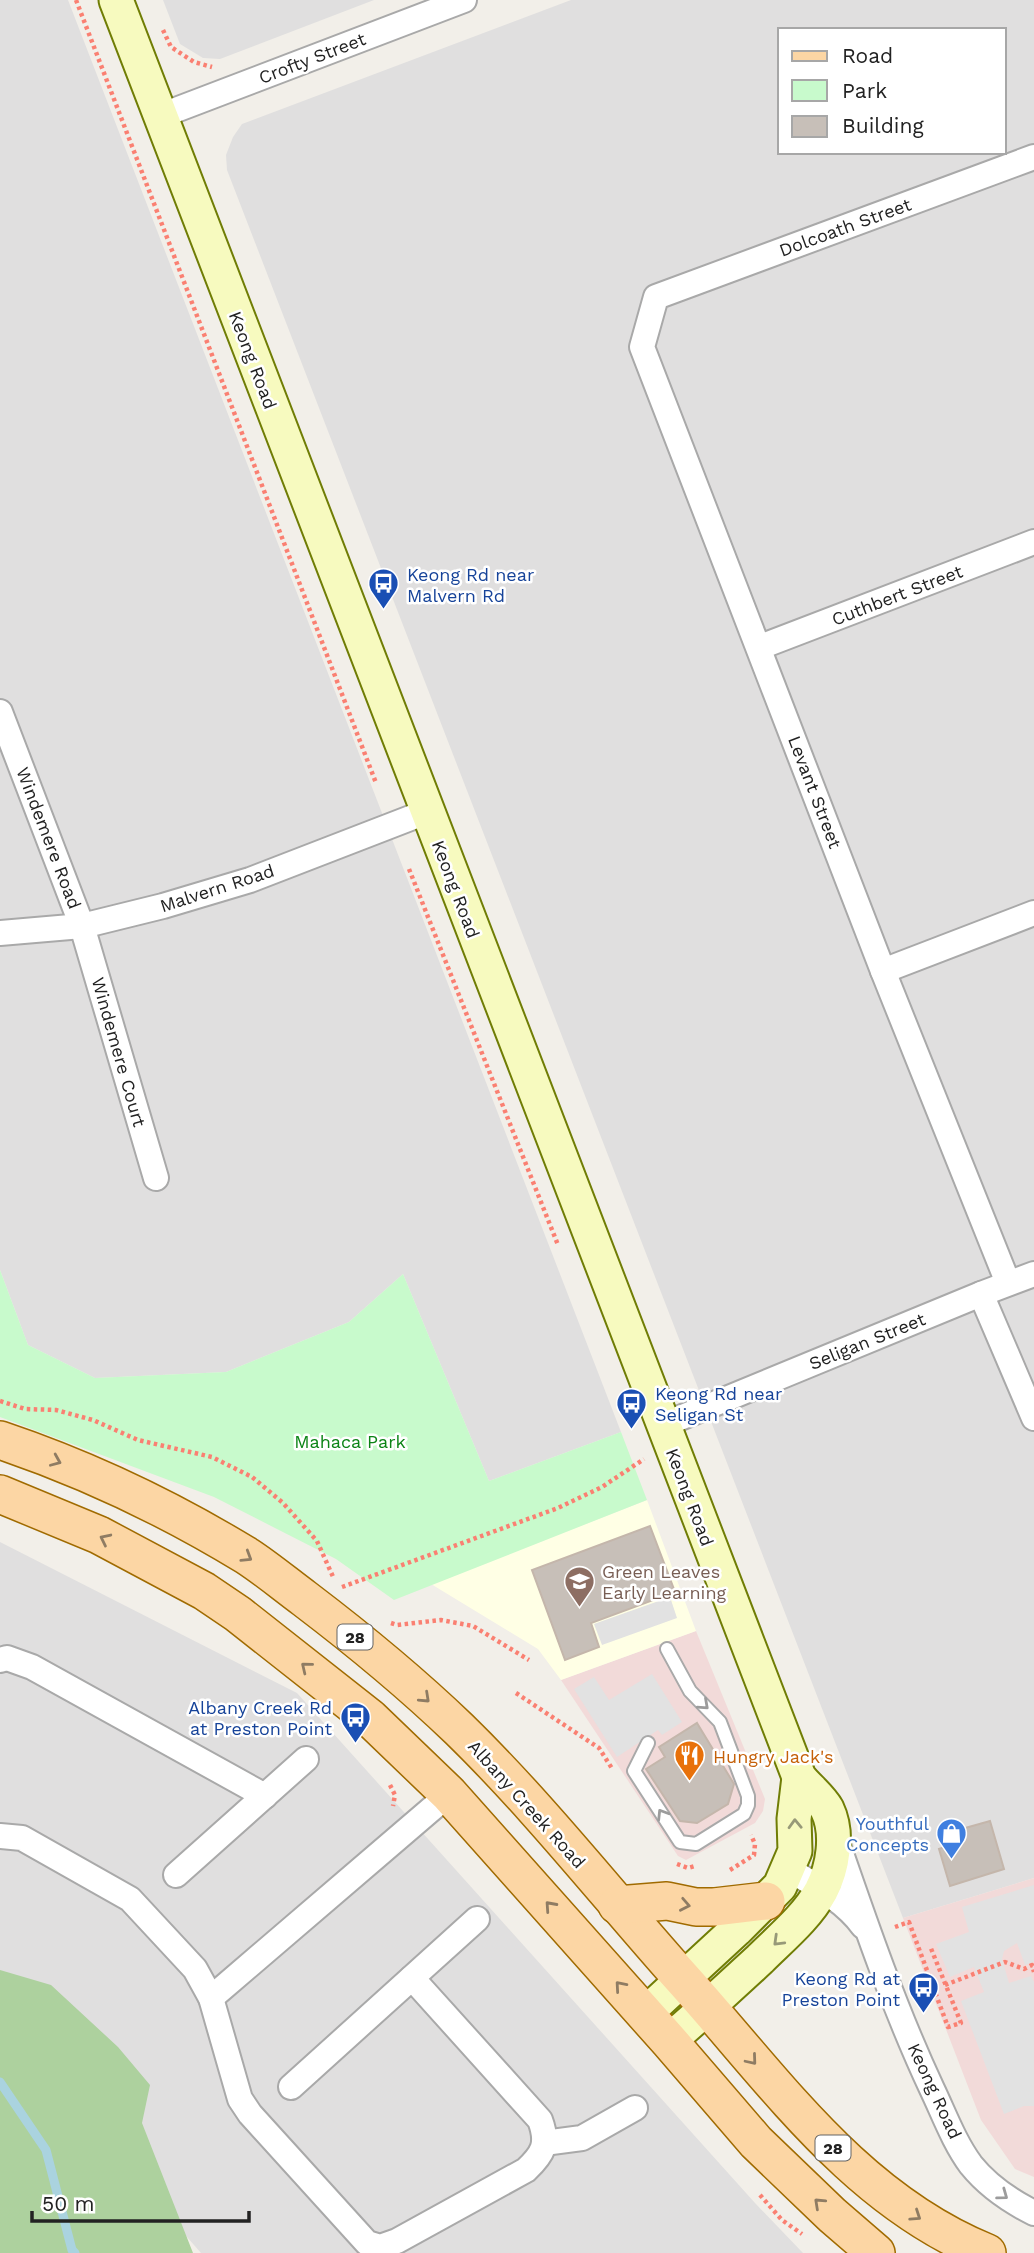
<svg xmlns="http://www.w3.org/2000/svg" width="1034" height="2253" viewBox="0 0 1034 2253" font-family="'Work Sans',sans-serif">
  <style>
    .residential { fill: #e0dfdf; fill-rule: evenodd }
    .commercial { fill: #f2dad9 }
    .education { fill: #ffffe5 }
    .forest { fill: #add19e }
    .park { fill: #c8facc }
    .parking { fill: #e2e2e2 }
    .lines { fill: none; stroke-linecap: round; stroke-linejoin: round }
    .stream { stroke: #aad3df; stroke-width: 9 }
    .building { fill: #c7bfb8; stroke: #c4b6ab; stroke-width: 2 }
    .lane-casing { stroke: #a9a9a9; stroke-width: 16 }
    .street-casing { stroke: #a9a9a9; stroke-width: 28 }
    .secondary-casing { stroke: #707d05; stroke-width: 37 }
    .primary-casing { stroke: #a06b00; stroke-width: 40 }
    .path { stroke: #fa8072; stroke-width: 4.5; stroke-dasharray: 3.5 3.5; stroke-linecap: butt }
    .lane { stroke: #fff; stroke-width: 12 }
    .street { stroke: #fff; stroke-width: 24 }
    .secondary { stroke: #f7fabf; stroke-width: 33 }
    .primary { stroke: #fcd6a4; stroke-width: 37 }
    .oneway { stroke: #8f7c63 }
    .oneway2 { stroke: #9c9c9c }
    .oneway3 { stroke: #979978 }
    .labels { text-anchor: middle; dominant-baseline: central; stroke-width: 5; stroke-linejoin: round; paint-order: stroke }
    .shield { fill: #fff; stroke: #646464; stroke-width: 2 }
    .shield-label { font-size: 16px; font-weight: bold; fill: #222 }
    .street-label { font-size: 18px; fill: #222; stroke: #fff }
    .transit-label { font-size: 18px; fill: #164399; stroke: #fff; text-anchor: start }
    .park-label { font-size: 18px; fill: #0c8416; stroke: #fff }
    .education-label { font-size: 18px; fill: #785e54; stroke: #fff; text-anchor: start }
    .food-label { font-size: 18px; fill: #c56008; stroke: #fff; text-anchor: start }
    .shop-label { font-size: 18px; fill: #366cbe; stroke: #fff; text-anchor: end }
  </style>
  <rect width="100%" height="100%" fill="#f2efe9"/>
  <g class="residential">
    <polygon points="0,0 68,0 621,1432 489,1481 403,1274 349,1322 226,1372 95,1378 28,1345 0,1270"/>
    <polygon points="163,0 374,0 220,59 203,58 180,44"/>
    <path d="M571,0H1034V1878L903,1918L227,170L226,155L233,137L242,124ZM780,30H1004V152H780Z"/>
    <polygon points="0,1542 297,1693 755,2203 803,2253 201,2253 159,2205 0,1986"/>
  </g>
  <g class="commercial">
    <polygon points="696,1631 765,1799 763,1811 755,1823 686,1860 678,1856 561,1680"/>
    <polygon points="1034,1878 1034,2177 1015,2169 981,2120 903,1918"/>
  </g>
  <polygon class="education" points="647,1500 696,1631 561,1680 538,1649 431,1584"/>
  <polygon class="forest" points="0,1970 51,1985 118,2047 150,2085 142,2123 193,2253 0,2253"/>
  <polygon class="park" points="0,1270 28,1345 95,1378 226,1372 349,1322 403,1274 489,1481 621,1432 647,1500 394,1600 336,1559 214,1497 0,1417"/>
  <g class="parking">
    <polygon points="670,1597 677,1618 602,1645 594,1624"/>
    <polygon points="652,1674 682,1722 662,1735 658,1730 617,1757 574,1689 594,1677 609,1700"/>
    <polygon points="1034,1885 1034,1962 1025,1965 1017,1943 1004,1951 1002,1959 1009,1983 1031,1976 1034,1982 1034,2106 1024,2106 1004,2114 961,2001 984,1992 974,1967 950,1977 936,1944 969,1932 962,1907"/>
  </g>
  <g class="lines">
    <polyline class="stream" points="0,2082 46,2150 72,2250 75,2253"/>
  </g>
  <g class="building">
    <polygon points="650,1526 675,1592 591,1623 599,1647 565,1660 532,1570"/>
    <polygon points="697,1723 734,1784 728,1804 697,1823 680,1821 646,1769 665,1757 659,1747"/>
    <polygon points="990,1821 1004,1869 950,1886 939,1849 955,1844 951,1832"/>
  </g>
  <g class="lines">
    <defs>
      <polyline id="lane" points="648,1743 634,1771 680,1842 696,1844 744,1814 748,1805 748,1796 720,1722 690,1691 667,1649"/>
      <g id="street">
        <polyline points="160,116 464,0"/>
        <polyline points="760,647 1034,542"/>
        <polyline points="0,712 82,926 156,1178"/>
        <polyline points="0,933 82,926 163,906 250,880 426,812"/>
        <polyline points="883,971 1034,913"/>
        <polyline points="1008,1283 883,971 642,347 656,297 1034,157"/>
        <polyline points="981,1294 1034,1418"/>
        <polyline points="663,1425 981,1294 1034,1274"/>
        <polyline points="0,1660 7,1658 32,1667 265,1796"/>
        <path d="M0,1836L22,1838L130,1899L195,1969L211,1998L240,2099L250,2114L367,2243L380,2247L397,2241L526,2170C543,2154 549,2144 540,2120L412,1978"/>
        <path d="M836,1839C865,1923 894,2008 932,2089C944,2114 954,2142 971,2165C988,2186 1010,2201 1034,2213"/>
        <path d="M788,1869C815,1885 845,1901 863,1926"/>
        <polyline points="176,1875 306,1759"/>
        <polyline points="211,1998 449,1794"/>
        <polyline points="291,2087 477,1919"/>
        <polyline points="544,2143 582,2138 635,2108"/>
      </g>
      <g id="secondary">
        <path d="M116,0L799,1777C807,1787 821,1798 827,1809C839,1834 833,1868 821,1891C806,1918 781,1938 760,1959C730,1987 700,2014 669,2041"/>
        <polyline points="645,2014 736,1930 780,1886 795,1851 794,1819 799,1777"/>
      </g>
      <g id="primary">
        <path d="M0,1440C86,1469 170,1509 247,1556C267,1569 286,1585 305,1599C359,1640 410,1682 459,1729C538,1806 607,1894 681,1977C774,2080 854,2199 987,2253"/>
        <polyline points="0,1494 99,1535 204,1591 238,1614 370,1718 449,1794 669,2041 756,2142 832,2215 876,2253"/>
        <polyline points="617,1905 667,1901 696,1907 714,1907 766,1901"/>
      </g>
    </defs>
    <use href="#lane" class="lane-casing"/>
    <use href="#street" class="street-casing"/>
    <use href="#secondary" class="secondary-casing"/>
    <use href="#primary" class="primary-casing"/>
    <g class="path">
      <polyline points="76,0 376,783"/>
      <polyline points="163,30 171,47 194,62 212,67"/>
      <polyline points="409,869 558,1245"/>
      <polyline points="0,1401 25,1409 56,1410 93,1420 138,1440 212,1457 252,1477 283,1503 317,1541 334,1579"/>
      <polyline points="342,1587 558,1508 602,1487 644,1459"/>
      <polyline points="391,1623 397,1625 441,1620 473,1626 529,1660"/>
      <polyline points="516,1693 599,1748 613,1770"/>
      <polyline points="390,1785 395,1795 393,1806"/>
      <polyline points="677,1864 688,1868 695,1866"/>
      <polyline points="730,1870 754,1855 755,1844 751,1835"/>
      <polyline points="895,1927 909,1922 948,2027 961,2023 930,1946"/>
      <polyline points="945,1985 1005,1962 1024,1969 1032,1965 1034,1972"/>
      <polyline points="760,2195 782,2220 802,2234"/>
    </g>
    <use href="#lane" class="lane"/>
    <use href="#street" class="street"/>
    <use href="#secondary" class="secondary"/>
    <use href="#primary" class="primary"/>
  </g>
  <defs><path id="oneway-chevron" d="M-2-3.5L2.5 0L-2 3.5" fill="none" stroke-width="1.6" stroke-linecap="round" stroke-linejoin="round" transform="scale(1.75)"/></defs>
  <g class="oneway">
    <use href="#oneway-chevron" transform="translate(56 1461) rotate(23)"/>
    <use href="#oneway-chevron" transform="translate(105 1539) rotate(-154)"/>
    <use href="#oneway-chevron" transform="translate(247 1557) rotate(32)"/>
    <use href="#oneway-chevron" transform="translate(306 1667) rotate(-141)"/>
    <use href="#oneway-chevron" transform="translate(425 1698) rotate(43)"/>
    <use href="#oneway-chevron" transform="translate(685 1905) rotate(11)"/>
    <use href="#oneway-chevron" transform="translate(550 1906) rotate(-132)"/>
    <use href="#oneway-chevron" transform="translate(620 1986) rotate(-131)"/>
    <use href="#oneway-chevron" transform="translate(752 2060) rotate(50)"/>
    <use href="#oneway-chevron" transform="translate(819 2203) rotate(-137)"/>
    <use href="#oneway-chevron" transform="translate(916 2216) rotate(34)"/>
  </g>
  <g class="oneway2">
    <use href="#oneway-chevron" transform="translate(704 1705) rotate(42)"/>
    <use href="#oneway-chevron" transform="translate(662 1814) rotate(-122)"/>
    <use href="#oneway-chevron" transform="translate(1003 2195) rotate(36)"/>
  </g>
  <g class="oneway3">
    <use href="#oneway-chevron" transform="translate(795 1824) rotate(-92)"/>
    <use href="#oneway-chevron" transform="translate(778 1941) rotate(136)"/>
  </g>
  <defs>
    <symbol id="bus-pin" viewBox="-11 -11 22 30"><path d="M0 17L-7.5 6A9.5 9.5 0 1 1 7.5 6Z" fill="#1a4fb4" stroke="#fff"/><path d="M-5-6H5V4H4V6H2V4H-2V6H-4V4H-5ZM-3.5-4V0h7V-4ZM-3.5 1.2v1.5H-2V1.2ZM2 1.2v1.5H3.5V1.2Z" fill="#fff"/></symbol>
    <symbol id="school-pin" viewBox="-11 -11 22 30"><path d="M0 17L-7.5 6A9.5 9.5 0 1 1 7.5 6Z" fill="#8d6e63" stroke="#fff"/><path d="M0-5L7-2L0 1L-7-2ZM-4 1L0 2.5L4 1V4Q0 6-4 4Z" fill="#fff"/></symbol>
    <symbol id="restaurant-pin" viewBox="-11 -11 22 30"><path d="M0 17L-7.5 6A9.5 9.5 0 1 1 7.5 6Z" fill="#e8710a" stroke="#fff"/><path d="M-5-6h1v4h1v-4h1v4h1v-4h1v5L-1.5 .5V6h-2V.5L-5-1ZM5-6V6H3V1.5H1.5Q1.5-4 5-6Z" fill="#fff"/></symbol>
    <symbol id="shop-pin" viewBox="-11 -11 22 30"><path d="M0 17L-7.5 6A9.5 9.5 0 1 1 7.5 6Z" fill="#3f7fe0" stroke="#fff"/><path d="M-5-2.5h2.3a2.7 3.5 0 0 1 5.4 0H5L5.5 6h-11ZM-1.5-2.5h3a1.5 2.3 0 0 0-3 0Z" fill="#fff"/></symbol>
  </defs>
  <g fill-rule="evenodd">
    <use href="#bus-pin" x="366" y="566" width="35" height="47"/>
    <use href="#bus-pin" x="614" y="1386" width="35" height="47"/>
    <use href="#school-pin" x="562" y="1564" width="35" height="47"/>
    <use href="#bus-pin" x="338" y="1700" width="35" height="47"/>
    <use href="#restaurant-pin" x="672" y="1738" width="35" height="47"/>
    <use href="#shop-pin" x="934" y="1816" width="35" height="47"/>
    <use href="#bus-pin" x="906" y="1970" width="35" height="47"/>
  </g>
  <g class="labels">
    <g class="shield">
      <rect x="337.5" y="1624.5" width="35" height="25" rx="5"/>
      <rect x="815.5" y="2135.5" width="35" height="25" rx="5"/>
    </g>
    <g class="shield-label">
      <text x="355" y="1637">28</text>
      <text x="833" y="2148">28</text>
    </g>
    <g class="street-label">
      <text transform="translate(312 58) rotate(-21)">Crofty Street</text>
      <text transform="translate(845 227) rotate(-20)">Dolcoath Street</text>
      <text transform="translate(253 360) rotate(69)">Keong Road</text>
      <text transform="translate(897 595) rotate(-21)">Cuthbert Street</text>
      <text transform="translate(815 792) rotate(69)">Levant Street</text>
      <text transform="translate(49 838) rotate(69)">Windemere Road</text>
      <text transform="translate(217 888) rotate(-18)">Malvern Road</text>
      <text transform="translate(456 889) rotate(69)">Keong Road</text>
      <text transform="translate(119 1052) rotate(74)">Windemere Court</text>
      <text transform="translate(867 1341) rotate(-22)">Seligan Street</text>
      <text transform="translate(690 1497) rotate(69)">Keong Road</text>
      <text transform="translate(527 1804) rotate(48)">Albany Creek Road</text>
      <text transform="translate(935 2091) rotate(65)">Keong Road</text>
    </g>
    <g class="transit-label">
      <text x="407" y="574">Keong Rd near<tspan x="407" dy="21">Malvern Rd</tspan></text>
      <text x="655" y="1393">Keong Rd near<tspan x="655" dy="21">Seligan St</tspan></text>
      <text x="332" y="1707" text-anchor="end">Albany Creek Rd<tspan x="332" dy="21">at Preston Point</tspan></text>
      <text x="900" y="1978" text-anchor="end">Keong Rd at<tspan x="900" dy="21">Preston Point</tspan></text>
    </g>
    <g class="park-label">
      <text x="350" y="1441">Mahaca Park</text>
    </g>
    <g class="education-label">
      <text x="602" y="1571">Green Leaves<tspan x="602" dy="21">Early Learning</tspan></text>
    </g>
    <g class="food-label">
      <text x="713" y="1756">Hungry Jack's</text>
    </g>
    <g class="shop-label">
      <text x="929" y="1823">Youthful<tspan x="929" dy="21">Concepts</tspan></text>
    </g>
  </g>
  <rect x="778" y="28" width="228" height="126" fill="#ffffff" stroke="#a7a7a7" stroke-width="2"/>
  <rect x="792" y="51" width="35" height="10" fill="#fcd6a4" stroke="#a7a7a7" stroke-width="2"/>
  <text x="842" y="63" font-size="21" fill="#222222">Road</text>
  <rect x="792" y="80" width="35" height="21" fill="#c8facc" stroke="#a7a7a7" stroke-width="2"/>
  <text x="842" y="98" font-size="21" fill="#222222">Park</text>
  <rect x="792" y="116" width="35" height="21" fill="#c7bfb8" stroke="#a7a7a7" stroke-width="2"/>
  <text x="842" y="133" font-size="21" fill="#222222">Building</text>
  <path d="M32 2211v10h217v-10" fill="none" stroke="#222222" stroke-width="3.5"/>
  <text x="42" y="2211" font-size="21" fill="#222222" stroke="#ffffff" stroke-width="5" paint-order="stroke">50 m</text>
</svg>
